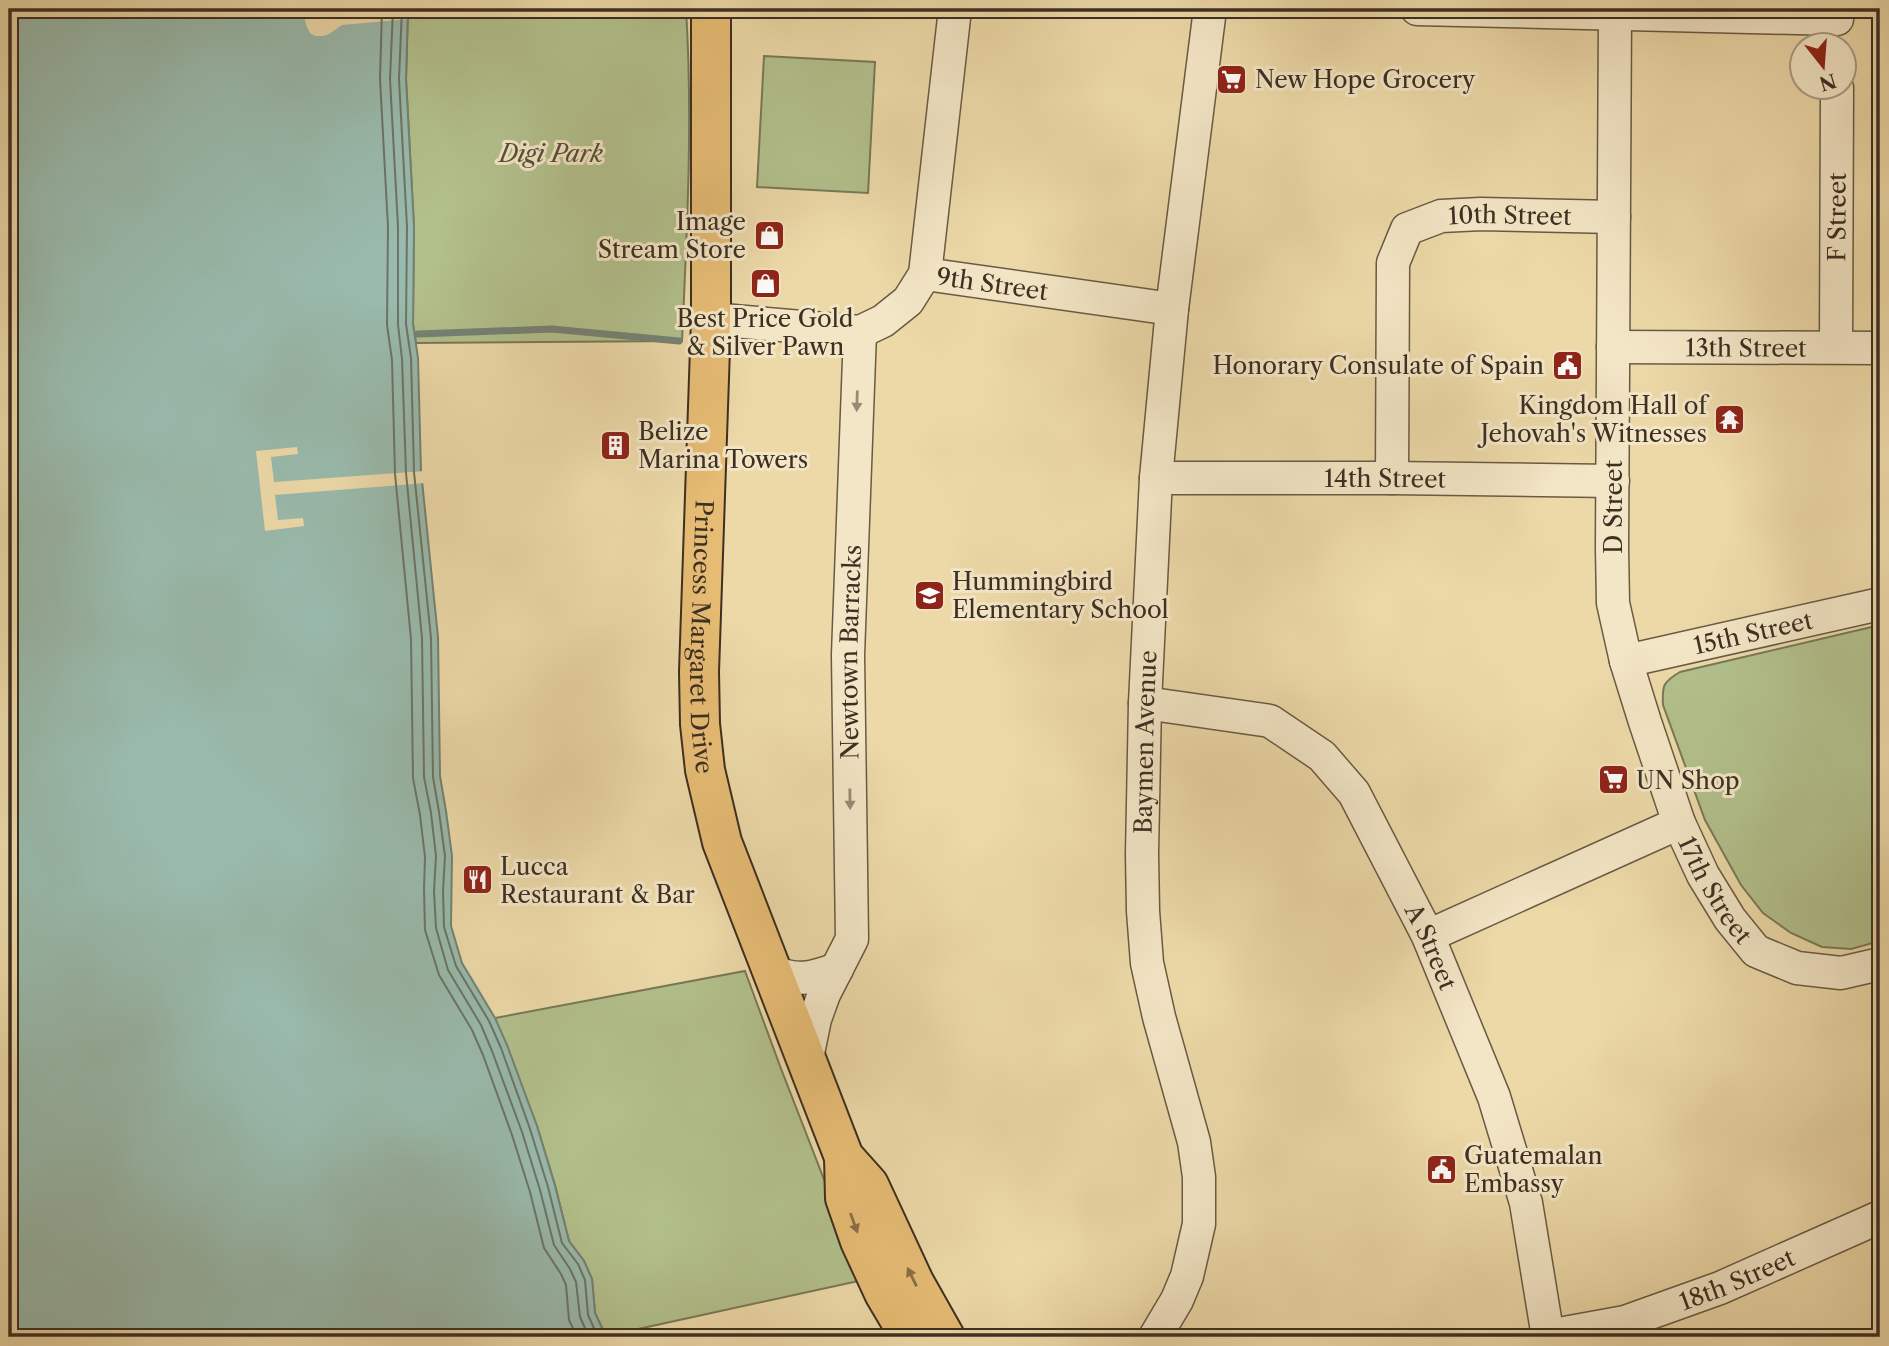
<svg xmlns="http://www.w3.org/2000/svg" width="1889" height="1346" viewBox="0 0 1889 1346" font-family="'Libre Caslon Text',serif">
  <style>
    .green { fill: #b2c08c; stroke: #787858; stroke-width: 2 }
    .water { fill: #99baac; stroke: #748275; stroke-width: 2 }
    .pier { fill: #edd9a8 }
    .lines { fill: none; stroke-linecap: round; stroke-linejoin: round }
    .shore { stroke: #6b7468; stroke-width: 2 }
    .stream { stroke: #748275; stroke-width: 7 }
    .minor-casing { stroke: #695a44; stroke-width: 35 }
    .major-casing { stroke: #3d2f23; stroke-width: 42 }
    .minor { stroke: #f3e6c6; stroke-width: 32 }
    .major { stroke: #e6bc74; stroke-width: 38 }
    .oneway { fill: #988a74 }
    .oneway2 { fill: #896e47 }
    .labels { text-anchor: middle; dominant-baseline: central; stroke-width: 6; stroke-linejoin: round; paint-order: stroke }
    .poi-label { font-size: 24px; fill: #3d2f23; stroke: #f3e6c6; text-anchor: start }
    .park-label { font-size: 24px; font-style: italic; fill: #544c38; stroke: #f3e6c6 }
    .street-label { font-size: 24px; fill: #3d2f23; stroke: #f3e6c6 }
  </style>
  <rect width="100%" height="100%" fill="#edd9a8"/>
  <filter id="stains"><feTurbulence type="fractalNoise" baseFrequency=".00286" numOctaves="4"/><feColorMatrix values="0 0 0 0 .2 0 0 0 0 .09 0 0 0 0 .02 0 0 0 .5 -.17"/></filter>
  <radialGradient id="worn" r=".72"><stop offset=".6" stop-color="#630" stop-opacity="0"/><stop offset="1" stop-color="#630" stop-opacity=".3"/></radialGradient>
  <g class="green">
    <path d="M408,9H686C693,120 687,230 682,341L416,343L413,324L414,227L406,79Z"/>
    <polygon points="764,56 875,62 868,193 757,187"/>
    <path d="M1880,625V941L1851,949L1822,947L1791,933L1763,913L1741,885L1705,820L1663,705C1662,685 1663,682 1680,672Z"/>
    <polygon points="745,971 780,1066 863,1280 606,1336 595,1313 592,1279 584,1261 569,1241 555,1185 537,1126 495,1018"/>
  </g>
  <polygon class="water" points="9,9 408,9 406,79 414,227 413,324 418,358 421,471 438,637 440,776 446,811 452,856 451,926 462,963 495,1018 507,1045 537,1126 555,1186 569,1241 584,1261 592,1279 595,1313 606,1337 9,1337"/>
  <g class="pier">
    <polygon points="304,9 408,9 409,19 342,25 329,34 323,36 315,36 310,33 307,27 304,17"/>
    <polygon points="297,447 298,454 271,457 274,482 425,471 426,483 275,495 278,520 303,518 304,526 265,531 256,451"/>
  </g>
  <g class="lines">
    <g class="shore">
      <polyline points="382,9 380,79 388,227 387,325 392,360 395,474 411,639 413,778 420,815 425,857 424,890 425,930 439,975 472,1030 483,1055 512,1135 530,1192 544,1248 561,1274 566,1285 569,1320 577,1337"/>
      <polyline points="393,9 390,79 398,227 398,325 402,359 406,473 422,638 424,777 431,813 436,856 434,891 436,928 448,970 481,1025 492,1051 522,1132 540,1190 554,1245 570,1269 576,1282 580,1317 589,1337"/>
      <polyline points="402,9 399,79 407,227 406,324 411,358 414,472 431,638 433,777 439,812 445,856 443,891 444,927 456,966 489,1021 501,1048 530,1129 548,1187 562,1243 578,1264 585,1280 588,1315 598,1337"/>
    </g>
    <polyline class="stream" points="418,334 552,329 679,341"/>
    <defs>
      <g id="minor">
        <polyline points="1417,9 1837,19"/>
        <path id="s1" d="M1615,13L1612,549L1613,603L1626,661L1645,722L1679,823L1703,875L1730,919L1756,951L1797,968L1841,973L1880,964"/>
        <path id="s2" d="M925,274L1172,309"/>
        <polyline points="711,319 860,332 883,321 908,301 925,274 955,9"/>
        <path id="s3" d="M1613,347L1880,348"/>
        <path id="s4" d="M1836,347L1837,88"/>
        <path id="s5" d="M1156,478H1392L1613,481"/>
        <path id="s6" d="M1392,478L1393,263L1407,229L1441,216L1481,214L1614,217"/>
        <path id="s7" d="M1626,661L1880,604"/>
        <path id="s8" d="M1145,703L1270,721L1322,756L1354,793L1428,936L1494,1097L1526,1203L1548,1337"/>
        <polyline points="1428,936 1679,823"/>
        <path d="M773,972C799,982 812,978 837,969"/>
        <path id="s9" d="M807,1058L815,1019L824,994L852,939L848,655L860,332"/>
        <path id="s10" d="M1548,1336L1625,1322L1720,1288L1880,1217"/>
        <path id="s11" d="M1155,1337L1177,1300L1187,1276L1199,1224V1177L1194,1142L1159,1017L1147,963L1143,911L1142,854L1145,703L1156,478L1172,309L1210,9"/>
      </g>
      <g id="major">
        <path id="s12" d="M711,9V319L699,672L700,724L705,770L722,842L844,1157L869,1185L914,1282L945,1337"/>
        <polyline points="844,1157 845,1198 860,1241 884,1293 910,1337"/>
      </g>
    </defs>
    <use href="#minor" class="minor-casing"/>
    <use href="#major" class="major-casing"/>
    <use href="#minor" class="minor"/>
    <use href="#major" class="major"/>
  </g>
  <defs><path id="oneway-solid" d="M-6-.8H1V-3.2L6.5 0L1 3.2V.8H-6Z" transform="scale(1.75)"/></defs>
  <g class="oneway">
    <use href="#oneway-solid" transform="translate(857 401) rotate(92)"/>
    <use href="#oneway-solid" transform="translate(850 799) rotate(89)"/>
  </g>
  <g class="oneway2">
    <use href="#oneway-solid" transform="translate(854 1223) rotate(70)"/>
    <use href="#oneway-solid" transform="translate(912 1277) rotate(-116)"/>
  </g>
  <defs>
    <symbol id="supermarket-square" viewBox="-11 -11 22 22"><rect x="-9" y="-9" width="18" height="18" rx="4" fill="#8f2418" stroke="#f3e6c6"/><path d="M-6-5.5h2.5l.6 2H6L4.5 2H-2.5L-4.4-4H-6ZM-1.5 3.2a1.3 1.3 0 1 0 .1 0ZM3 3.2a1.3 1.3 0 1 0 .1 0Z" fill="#fff"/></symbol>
    <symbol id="shop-square" viewBox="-11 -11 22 22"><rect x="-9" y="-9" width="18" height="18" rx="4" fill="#8f2418" stroke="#f3e6c6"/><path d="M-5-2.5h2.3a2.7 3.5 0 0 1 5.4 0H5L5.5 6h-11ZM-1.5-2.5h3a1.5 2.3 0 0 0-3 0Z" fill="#fff"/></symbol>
    <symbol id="civic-square" viewBox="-11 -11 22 22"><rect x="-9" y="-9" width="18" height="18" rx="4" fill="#8f2418" stroke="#f3e6c6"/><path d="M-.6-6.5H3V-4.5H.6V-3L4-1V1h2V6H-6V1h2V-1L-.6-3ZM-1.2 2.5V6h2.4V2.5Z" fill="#fff"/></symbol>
    <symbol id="temple-square" viewBox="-11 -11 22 22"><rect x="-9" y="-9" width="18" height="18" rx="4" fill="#8f2418" stroke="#f3e6c6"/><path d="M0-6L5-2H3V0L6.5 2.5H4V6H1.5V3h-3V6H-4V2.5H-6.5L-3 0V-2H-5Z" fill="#fff"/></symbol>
    <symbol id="building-square" viewBox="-11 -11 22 22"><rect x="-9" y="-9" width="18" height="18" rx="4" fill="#8f2418" stroke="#f3e6c6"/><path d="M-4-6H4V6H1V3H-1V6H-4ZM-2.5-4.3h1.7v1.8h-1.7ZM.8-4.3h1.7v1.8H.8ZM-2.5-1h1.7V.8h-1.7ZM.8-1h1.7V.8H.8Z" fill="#fff"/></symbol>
    <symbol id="school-square" viewBox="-11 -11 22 22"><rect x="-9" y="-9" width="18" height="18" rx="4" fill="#8f2418" stroke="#f3e6c6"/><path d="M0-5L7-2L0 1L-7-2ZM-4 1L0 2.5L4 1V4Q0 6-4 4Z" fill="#fff"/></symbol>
    <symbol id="restaurant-square" viewBox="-11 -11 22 22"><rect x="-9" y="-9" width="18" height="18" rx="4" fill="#8f2418" stroke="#f3e6c6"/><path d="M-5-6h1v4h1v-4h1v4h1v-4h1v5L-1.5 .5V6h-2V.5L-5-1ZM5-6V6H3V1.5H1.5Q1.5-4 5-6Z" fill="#fff"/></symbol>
  </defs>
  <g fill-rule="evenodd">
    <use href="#supermarket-square" x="1214" y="62" width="35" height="35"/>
    <use href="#shop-square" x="752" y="218" width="35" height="35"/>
    <use href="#shop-square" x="748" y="266" width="35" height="35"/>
    <use href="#civic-square" x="1550" y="348" width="35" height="35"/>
    <use href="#temple-square" x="1712" y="402" width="35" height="35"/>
    <use href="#building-square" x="598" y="428" width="35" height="35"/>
    <use href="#school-square" x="912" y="578" width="35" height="35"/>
    <use href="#supermarket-square" x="1596" y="762" width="35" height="35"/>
    <use href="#restaurant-square" x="460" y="862" width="35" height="35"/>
    <use href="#civic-square" x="1424" y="1152" width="35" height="35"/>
  </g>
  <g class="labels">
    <g class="poi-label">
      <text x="1255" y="79">New Hope Grocery</text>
      <text x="746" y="221" text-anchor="end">Image<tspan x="746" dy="28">Stream Store</tspan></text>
      <text x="765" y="318" text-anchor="middle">Best Price Gold<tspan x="765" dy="28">&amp; Silver Pawn</tspan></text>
      <text x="1544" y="365" text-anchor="end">Honorary Consulate of Spain</text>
      <text x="1707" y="405" text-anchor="end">Kingdom Hall of<tspan x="1707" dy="28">Jehovah's Witnesses</tspan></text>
      <text x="638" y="431">Belize<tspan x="638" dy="28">Marina Towers</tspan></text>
      <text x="952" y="581">Hummingbird<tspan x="952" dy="28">Elementary School</tspan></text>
      <text x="1636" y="780">UN Shop</text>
      <text x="500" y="866">Lucca<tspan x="500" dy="28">Restaurant &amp; Bar</tspan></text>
      <text x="1464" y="1155">Guatemalan<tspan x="1464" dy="28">Embassy</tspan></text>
    </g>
    <g class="park-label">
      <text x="551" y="153">Digi Park</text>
    </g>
    <g class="street-label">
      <text stroke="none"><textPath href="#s6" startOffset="357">10th Street</textPath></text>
      <text stroke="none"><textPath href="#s4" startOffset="130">F Street</textPath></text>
      <text stroke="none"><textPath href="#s2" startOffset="68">9th Street</textPath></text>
      <text stroke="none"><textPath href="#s3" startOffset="133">13th Street</textPath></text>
      <text stroke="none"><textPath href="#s5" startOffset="229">14th Street</textPath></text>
      <text transform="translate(1613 507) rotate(-90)">D Street</text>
      <text stroke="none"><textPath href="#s7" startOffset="130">15th Street</textPath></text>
      <text stroke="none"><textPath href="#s12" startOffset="628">Princess Margaret Drive</textPath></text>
      <text stroke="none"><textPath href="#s9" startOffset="415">Newtown Barracks</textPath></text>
      <text stroke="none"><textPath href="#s11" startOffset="611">Baymen Avenue</textPath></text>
      <text stroke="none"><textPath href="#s1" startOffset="896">17th Street</textPath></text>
      <text stroke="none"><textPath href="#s8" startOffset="410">A Street</textPath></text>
      <text stroke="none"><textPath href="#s10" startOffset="198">18th Street</textPath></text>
    </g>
  </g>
  <rect width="1889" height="1346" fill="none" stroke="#edd9a8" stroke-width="35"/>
  <rect x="10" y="10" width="1868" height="1325" fill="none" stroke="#3d2f23" stroke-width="3.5"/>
  <rect x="18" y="18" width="1854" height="1311" fill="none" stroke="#3d2f23" stroke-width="2"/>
  <g transform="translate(1823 66) rotate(163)"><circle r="33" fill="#f3e6c6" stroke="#aa9d85" stroke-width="2"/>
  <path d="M0-5L12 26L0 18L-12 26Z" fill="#8f2418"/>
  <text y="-10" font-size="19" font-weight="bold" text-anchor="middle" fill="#3d2f23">N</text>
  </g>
  <rect width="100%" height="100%" filter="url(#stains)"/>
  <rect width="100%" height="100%" fill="url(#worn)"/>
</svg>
